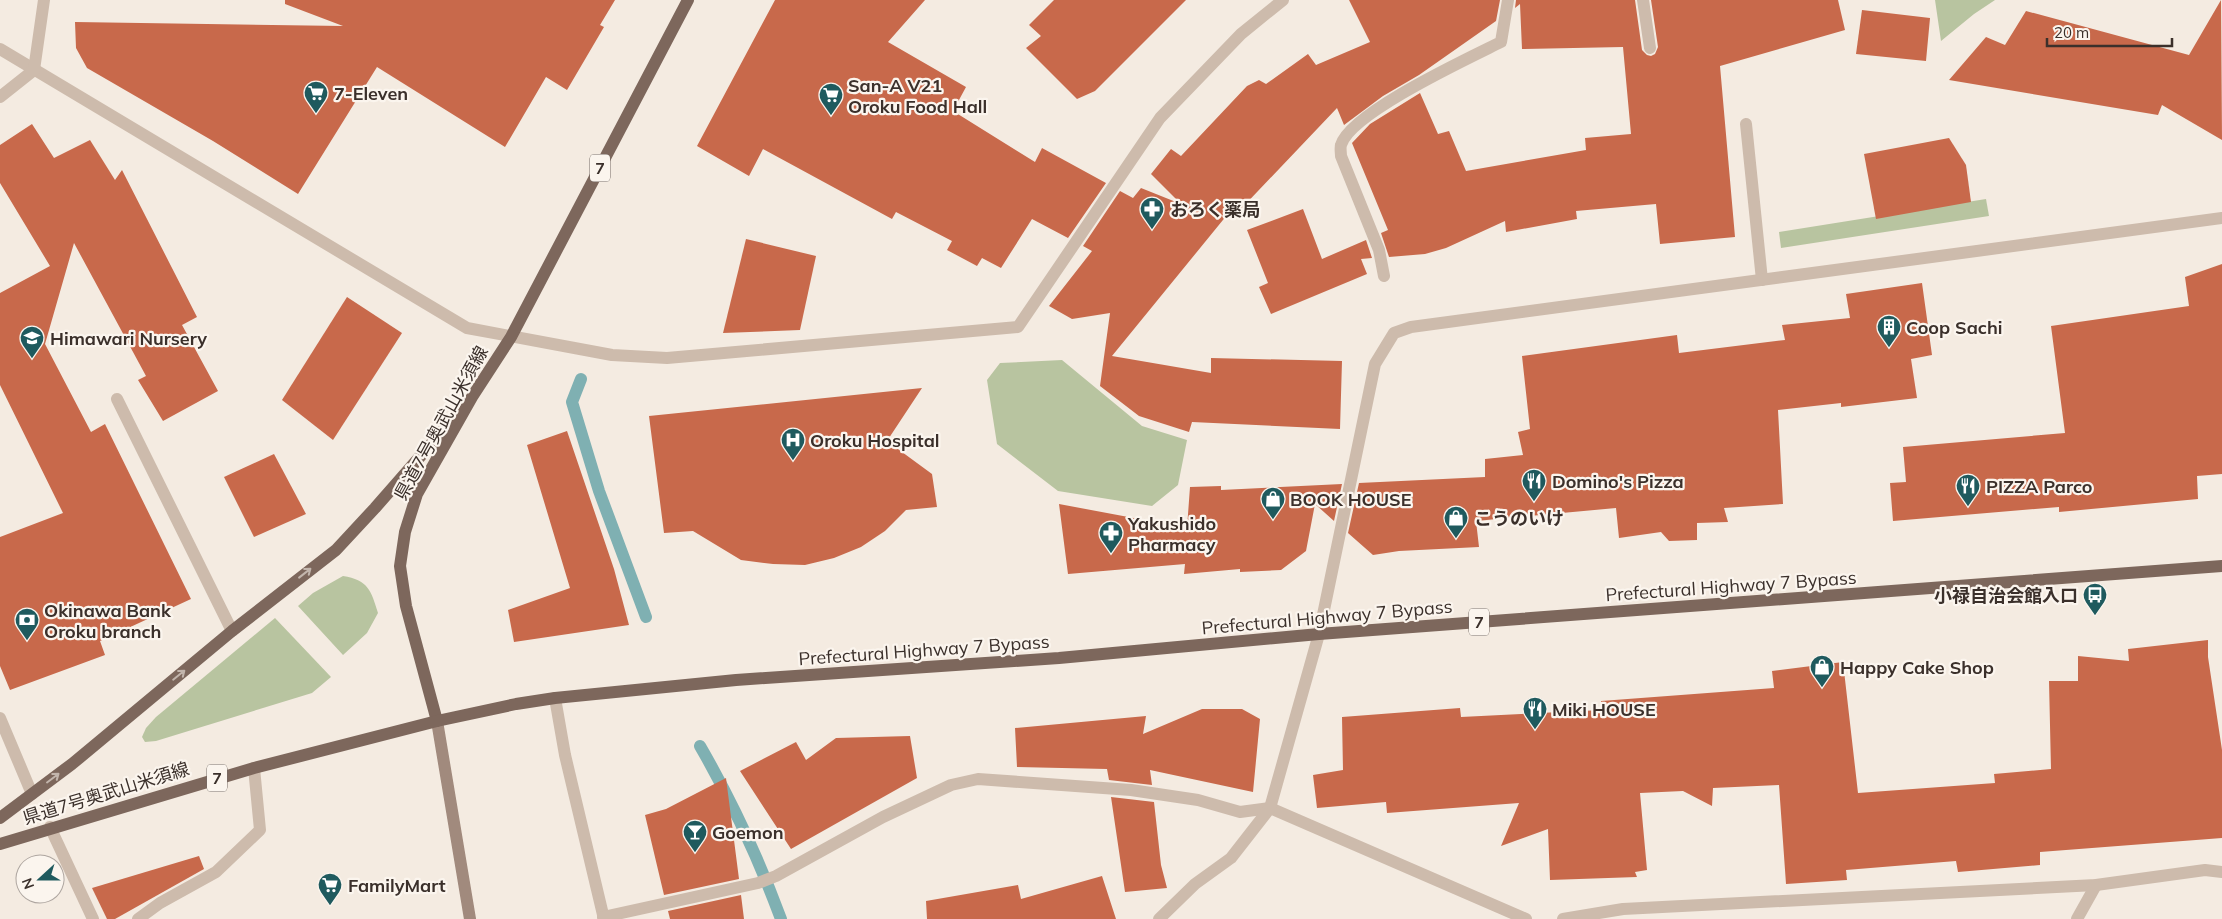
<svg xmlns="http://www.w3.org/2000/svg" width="2222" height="919" viewBox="0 0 2222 919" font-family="Mulish,'Noto Sans JP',sans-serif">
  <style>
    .green { fill: #b8c4a0 }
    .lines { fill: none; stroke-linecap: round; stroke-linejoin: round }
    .stream { stroke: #7fb0b2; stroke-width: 12 }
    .building { fill: #c8694b }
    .minor { stroke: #cdbbac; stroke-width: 12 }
    .secondary { stroke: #a18a7d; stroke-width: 12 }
    .primary { stroke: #7d675c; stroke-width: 12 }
    .oneway { stroke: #c2b5ac }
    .labels { text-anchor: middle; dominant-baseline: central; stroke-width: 4.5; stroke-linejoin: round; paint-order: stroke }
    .shield { fill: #fbf5ee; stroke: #756b66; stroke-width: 1 }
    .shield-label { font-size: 16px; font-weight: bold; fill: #3b302b }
    .poi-label { font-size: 18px; font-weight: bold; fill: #3b302b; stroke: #fbf5ee; text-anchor: start }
    .street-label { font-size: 18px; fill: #3b302b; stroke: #fbf5ee }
  </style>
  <rect width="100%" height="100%" fill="#f4ebe1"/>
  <g class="green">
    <polygon points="1935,0 1995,0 1974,14 1941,41"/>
    <polygon points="1986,199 1989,216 1781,248 1779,232"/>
    <polygon points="1062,360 1142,426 1187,440 1178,485 1152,506 1058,491 997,444 987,380 1000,363"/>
    <path d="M343,576C368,580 371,590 378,613L367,633L343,655L298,606L313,593Z"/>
    <polygon points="275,618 331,677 312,693 156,741 145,742 142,737 146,728 156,717"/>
  </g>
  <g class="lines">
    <g class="stream">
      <polyline points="581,379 572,402 599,491 646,617"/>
      <path d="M700,746C733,803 758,857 781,919"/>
    </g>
  </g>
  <g class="building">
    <polygon points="285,0 615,0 600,25 604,27 567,90 546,77 505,147 377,67 298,194 213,141 87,68 76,48 75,22 343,26 285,4"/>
    <polygon points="775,0 925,0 888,42 966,87 953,111 1035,162 1042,148 1106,183 1068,238 1032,219 1001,268 982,258 977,266 947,250 952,241 896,212 892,219 763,149 749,176 697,146"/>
    <polygon points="1054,0 1186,0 1095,91 1077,99 1026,48 1041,36 1029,25"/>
    <polygon points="1349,0 1500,0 1496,21 1419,75 1383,96 1344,125 1337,108 1239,211 1236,204 1112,356 1211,373 1211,358 1342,361 1340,429 1192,422 1189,432 1139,416 1100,386 1110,313 1072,319 1049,306 1092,251 1083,246 1120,191 1133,198 1141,188 1181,204 1151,174 1171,149 1181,156 1247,86 1259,80 1266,84 1308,54 1316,65 1370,42"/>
    <polygon points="1516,0 1635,0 1642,50 1647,55 1651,56 1655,54 1658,47 1651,0 1838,0 1845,30 1720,66 1735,237 1660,244 1656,204 1576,211 1577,219 1506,232 1505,221 1446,248 1425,254 1389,257 1381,233 1388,230 1352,143 1370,124 1420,93 1438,134 1449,131 1466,171 1586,150 1585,138 1631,134 1623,47 1522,49 1520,4 1515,8"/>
    <polygon points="2221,0 2222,140 2162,105 2158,115 1949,80 1986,37 2005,45 2026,11 2189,55"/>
    <polygon points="1862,10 1930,18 1926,61 1856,54"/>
    <polygon points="32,124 54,158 90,140 115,180 122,170 197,317 182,325 218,391 163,421 138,380 146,376 74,243 45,344 91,432 105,424 191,599 100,641 105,655 10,690 0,666 0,537 63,513 0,385 0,293 50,266 0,183 0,145"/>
    <polygon points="1949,138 1966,165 1971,202 1876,219 1864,154"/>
    <polygon points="1303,209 1322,259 1366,240 1372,258 1361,259 1367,274 1271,314 1259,287 1268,283 1247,230"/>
    <polygon points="746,239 816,256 800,330 723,333"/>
    <polygon points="2222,264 2222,474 2197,476 2198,499 2059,512 2059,507 1893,521 1890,483 1906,482 1903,447 2065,433 2051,326 2189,306 2185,277"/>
    <polygon points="1922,283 1932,355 1911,359 1917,398 1841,407 1841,403 1778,410 1783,504 1724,508 1728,522 1697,523 1697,540 1669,541 1661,532 1619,538 1616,508 1476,521 1479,547 1399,551 1373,555 1348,533 1359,483 1485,477 1485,459 1523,455 1518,432 1530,429 1522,356 1677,335 1679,353 1785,340 1782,325 1850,318 1846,294"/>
    <polygon points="347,297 402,333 333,440 282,400"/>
    <polygon points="922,388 887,441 932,474 937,507 906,510 885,531 861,547 834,558 805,565 773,564 741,560 693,531 664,533 649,416"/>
    <polygon points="567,431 614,569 629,625 514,642 508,610 570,588 527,445"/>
    <polygon points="274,454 306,514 254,537 224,477"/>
    <polygon points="1342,484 1334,521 1315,504 1306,551 1281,570 1240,572 1240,569 1184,574 1185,564 1068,574 1059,504 1187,528 1190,487 1221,486 1221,490"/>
    <polygon points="2208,640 2208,657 2222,750 2222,838 2040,852 2040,865 1958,872 1956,861 1846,870 1847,880 1786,884 1779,785 1713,788 1712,806 1683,791 1640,793 1647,870 1635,872 1637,877 1550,880 1548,829 1501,846 1519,803 1387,813 1386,802 1317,808 1313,775 1343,770 1342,717 1460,708 1461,717 1602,710 1601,701 1774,688 1772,671 1843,662 1858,793 1995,783 1994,774 2051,769 2049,681 2078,681 2078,656 2129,661 2128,649"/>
    <polygon points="1202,709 1242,709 1260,719 1253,792 1150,770 1152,785 1109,780 1107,769 1017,767 1015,728 1146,716 1143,734"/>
    <polygon points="910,736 917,778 791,849 740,771 796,742 806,760 836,738"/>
    <polygon points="726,778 739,879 664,895 645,815 666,809"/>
    <polygon points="1111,797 1154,802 1161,865 1167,888 1125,892"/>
    <polygon points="199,856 204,869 115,919 107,919 92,888"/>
    <polygon points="1102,876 1116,919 927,919 926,901 1018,885 1021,899"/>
    <polygon points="741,895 744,919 670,919 668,911"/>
  </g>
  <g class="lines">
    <g class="minor">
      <polyline points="1643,0 1650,48"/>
      <polyline points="0,49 467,328 612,355 667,358 1018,327 1160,118 1241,34 1283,0"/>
      <polyline points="0,97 34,70 44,0"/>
      <polyline points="1746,124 1762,280"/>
      <path d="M1384,276L1379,250L1341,156C1341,153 1340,148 1341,145C1350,113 1469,58 1501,42L1508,0"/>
      <polyline points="117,399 232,631"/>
      <polyline points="555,698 565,755 604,919"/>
      <polyline points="0,718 32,794"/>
      <polyline points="50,827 93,919"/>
      <polyline points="603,917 758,883 776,876 883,817 951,785 978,779 1131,790 1198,800 1240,812 1270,808 1526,919"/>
      <polyline points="138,919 160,903 216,872 260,830 254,768"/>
      <polyline points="1159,919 1195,884 1231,858 1270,808 1319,634 1375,364 1394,333 1411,327 2222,218"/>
      <polyline points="1563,919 1623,909 2096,885 2205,870 2222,872"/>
      <polyline points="2077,919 2096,885"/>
    </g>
    <polyline class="secondary" points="437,721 470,919"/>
    <g class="primary">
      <polyline points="437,721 406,606 400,566 405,532 417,494 472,397 511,337 688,0"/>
      <polyline points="0,818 72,764 232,631 336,550 375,508 453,419"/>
      <polyline points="0,844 254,768 437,721 516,704 555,698 736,680 1059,658 1319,634 2222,566"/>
    </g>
  </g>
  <defs><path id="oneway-shaft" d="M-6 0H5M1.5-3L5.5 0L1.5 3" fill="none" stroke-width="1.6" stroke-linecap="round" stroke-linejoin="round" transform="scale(1.25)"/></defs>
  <g class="oneway">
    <use href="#oneway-shaft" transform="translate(305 573) rotate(-38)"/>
    <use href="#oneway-shaft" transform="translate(179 675) rotate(-39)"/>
    <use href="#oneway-shaft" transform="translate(53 778) rotate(-37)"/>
  </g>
  <defs>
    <symbol id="supermarket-pin" viewBox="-11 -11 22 30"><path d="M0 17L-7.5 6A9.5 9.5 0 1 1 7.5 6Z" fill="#1f5a5e" stroke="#fbf5ee"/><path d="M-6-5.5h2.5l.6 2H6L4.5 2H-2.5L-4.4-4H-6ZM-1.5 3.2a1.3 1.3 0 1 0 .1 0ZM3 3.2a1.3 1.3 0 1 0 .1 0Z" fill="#fff"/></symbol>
    <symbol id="pharmacy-pin" viewBox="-11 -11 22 30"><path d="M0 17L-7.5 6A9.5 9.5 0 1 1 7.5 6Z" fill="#1f5a5e" stroke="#fbf5ee"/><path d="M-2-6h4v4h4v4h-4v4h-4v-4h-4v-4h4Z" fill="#fff"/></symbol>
    <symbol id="building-pin" viewBox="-11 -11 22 30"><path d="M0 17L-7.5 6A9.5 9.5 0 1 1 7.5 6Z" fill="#1f5a5e" stroke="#fbf5ee"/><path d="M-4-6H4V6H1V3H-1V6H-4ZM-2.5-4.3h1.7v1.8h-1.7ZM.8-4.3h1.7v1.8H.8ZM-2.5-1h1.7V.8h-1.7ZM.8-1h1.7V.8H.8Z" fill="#fff"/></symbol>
    <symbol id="school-pin" viewBox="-11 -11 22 30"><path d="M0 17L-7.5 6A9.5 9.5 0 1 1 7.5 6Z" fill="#1f5a5e" stroke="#fbf5ee"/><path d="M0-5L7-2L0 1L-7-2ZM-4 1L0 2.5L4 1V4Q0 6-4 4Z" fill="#fff"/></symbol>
    <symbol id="hospital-pin" viewBox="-11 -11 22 30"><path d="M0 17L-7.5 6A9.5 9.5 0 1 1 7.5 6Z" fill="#1f5a5e" stroke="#fbf5ee"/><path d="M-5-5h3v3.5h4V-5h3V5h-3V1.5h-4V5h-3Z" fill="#fff"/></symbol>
    <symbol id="restaurant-pin" viewBox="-11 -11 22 30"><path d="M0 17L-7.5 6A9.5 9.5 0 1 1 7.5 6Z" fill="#1f5a5e" stroke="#fbf5ee"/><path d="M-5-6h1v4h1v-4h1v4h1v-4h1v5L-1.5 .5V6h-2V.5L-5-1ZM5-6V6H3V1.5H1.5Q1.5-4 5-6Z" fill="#fff"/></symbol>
    <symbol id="shop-pin" viewBox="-11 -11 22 30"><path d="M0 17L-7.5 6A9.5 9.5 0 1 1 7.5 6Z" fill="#1f5a5e" stroke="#fbf5ee"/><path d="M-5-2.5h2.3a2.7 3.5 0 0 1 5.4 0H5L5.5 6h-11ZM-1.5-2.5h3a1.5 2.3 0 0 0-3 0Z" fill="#fff"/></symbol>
    <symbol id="bus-pin" viewBox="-11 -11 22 30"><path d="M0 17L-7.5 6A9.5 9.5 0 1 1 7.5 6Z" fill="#1f5a5e" stroke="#fbf5ee"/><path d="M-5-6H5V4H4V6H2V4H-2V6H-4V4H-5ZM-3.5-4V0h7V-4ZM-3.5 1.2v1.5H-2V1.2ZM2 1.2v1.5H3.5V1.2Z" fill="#fff"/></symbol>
    <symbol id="bank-pin" viewBox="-11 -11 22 30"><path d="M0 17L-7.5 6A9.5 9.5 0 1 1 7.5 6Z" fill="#1f5a5e" stroke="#fbf5ee"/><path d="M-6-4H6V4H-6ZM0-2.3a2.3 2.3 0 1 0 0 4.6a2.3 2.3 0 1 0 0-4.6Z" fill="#fff"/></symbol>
    <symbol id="bar-pin" viewBox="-11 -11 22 30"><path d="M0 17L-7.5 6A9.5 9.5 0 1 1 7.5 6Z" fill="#1f5a5e" stroke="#fbf5ee"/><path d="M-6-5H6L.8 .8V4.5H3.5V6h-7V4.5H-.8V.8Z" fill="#fff"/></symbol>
  </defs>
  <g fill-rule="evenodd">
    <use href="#supermarket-pin" x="302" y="79" width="28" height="38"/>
    <use href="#supermarket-pin" x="817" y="81" width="28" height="38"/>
    <use href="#pharmacy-pin" x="1138" y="195" width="28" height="38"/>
    <use href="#building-pin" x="1875" y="313" width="28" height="38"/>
    <use href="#school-pin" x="18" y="324" width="28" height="38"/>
    <use href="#hospital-pin" x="779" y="426" width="28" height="38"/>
    <use href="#restaurant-pin" x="1520" y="467" width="28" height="38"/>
    <use href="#restaurant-pin" x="1954" y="472" width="28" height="38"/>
    <use href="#shop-pin" x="1259" y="485" width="28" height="38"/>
    <use href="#shop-pin" x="1442" y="504" width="28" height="38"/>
    <use href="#pharmacy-pin" x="1097" y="519" width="28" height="38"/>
    <use href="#bus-pin" x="2081" y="581" width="28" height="38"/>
    <use href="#bank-pin" x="13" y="606" width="28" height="38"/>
    <use href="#shop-pin" x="1808" y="653" width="28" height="38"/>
    <use href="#restaurant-pin" x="1521" y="695" width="28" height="38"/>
    <use href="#bar-pin" x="681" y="818" width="28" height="38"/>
    <use href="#supermarket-pin" x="316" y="871" width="28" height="38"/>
  </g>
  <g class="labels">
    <g class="shield">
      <rect x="590" y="154.5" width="20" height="27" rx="4"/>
      <rect x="1469" y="608.5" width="20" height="27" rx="4"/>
      <rect x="207" y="764.5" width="20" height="27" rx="4"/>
    </g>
    <g class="shield-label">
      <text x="600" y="168">7</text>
      <text x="1479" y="622">7</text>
      <text x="217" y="778">7</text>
    </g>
    <g class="poi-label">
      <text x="848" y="85">San-A V21<tspan x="848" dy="21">Oroku Food Hall</tspan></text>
      <text x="334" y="93">7-Eleven</text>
      <text x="1170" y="209">おろく薬局</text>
      <text x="1906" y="327">Coop Sachi</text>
      <text x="50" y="338">Himawari Nursery</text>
      <text x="810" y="440">Oroku Hospital</text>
      <text x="1552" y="481">Domino's Pizza</text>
      <text x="1986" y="486">PIZZA Parco</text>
      <text x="1290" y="499">BOOK HOUSE</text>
      <text x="1474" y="518">こうのいけ</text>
      <text x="1128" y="523">Yakushido<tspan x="1128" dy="21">Pharmacy</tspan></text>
      <text x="2078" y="595" text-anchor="end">小禄自治会館入口</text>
      <text x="44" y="610">Okinawa Bank<tspan x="44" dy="21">Oroku branch</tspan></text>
      <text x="1840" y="667">Happy Cake Shop</text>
      <text x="1552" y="709">Miki HOUSE</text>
      <text x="712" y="832">Goemon</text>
      <text x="348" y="885">FamilyMart</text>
    </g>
    <g class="street-label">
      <text transform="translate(441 423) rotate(-61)">県道7号奥武山米須線</text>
      <text transform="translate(1731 586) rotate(-4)">Prefectural Highway 7 Bypass</text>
      <text transform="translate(1327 617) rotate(-5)">Prefectural Highway 7 Bypass</text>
      <text transform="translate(924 650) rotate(-4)">Prefectural Highway 7 Bypass</text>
      <text transform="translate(106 793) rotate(-17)">県道7号奥武山米須線</text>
    </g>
  </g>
  <g transform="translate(40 879) rotate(249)"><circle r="24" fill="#fbf5ee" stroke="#aea6a0"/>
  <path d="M0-4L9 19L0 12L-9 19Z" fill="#1f5a5e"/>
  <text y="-8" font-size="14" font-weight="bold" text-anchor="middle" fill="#3b302b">N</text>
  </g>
  <path d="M2047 38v8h125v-8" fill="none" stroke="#3b302b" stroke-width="2.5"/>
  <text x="2054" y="38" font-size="15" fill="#3b302b" stroke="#fbf5ee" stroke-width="4" paint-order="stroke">20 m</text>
</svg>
